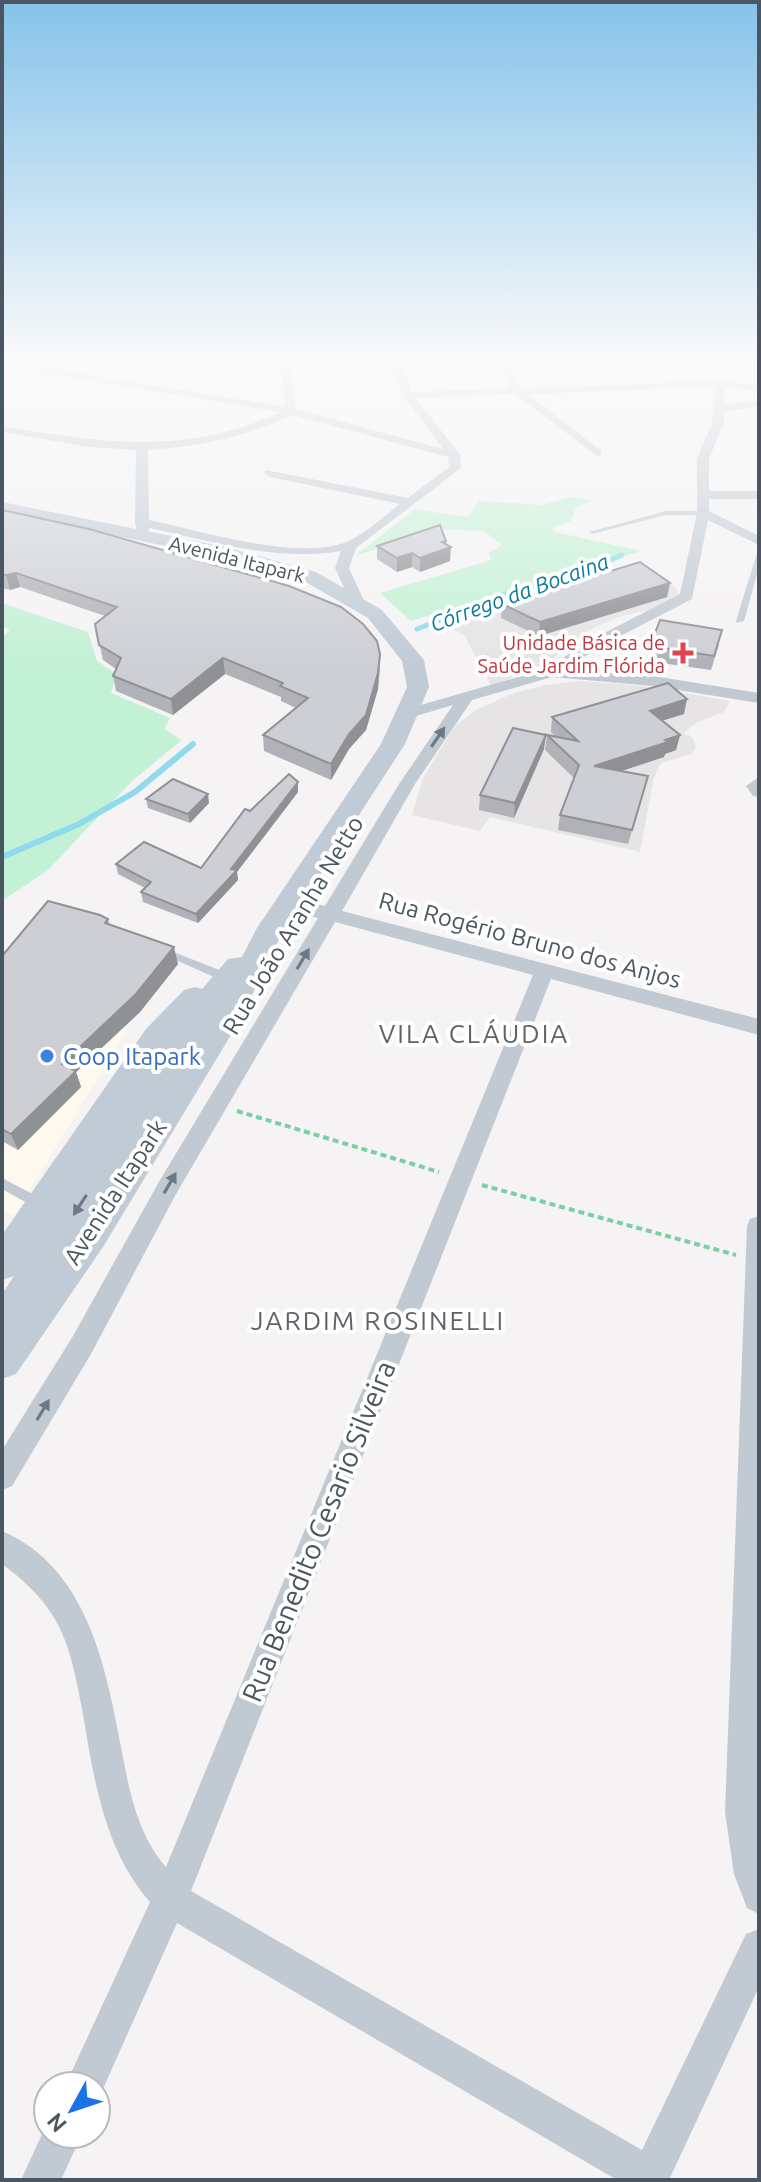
<svg xmlns="http://www.w3.org/2000/svg" width="761" height="2182" viewBox="0 0 761 2182" font-family="Ubuntu,sans-serif">
  <style>
    .commercial { fill: #fdf9ef }
    .education { fill: #e6e4e5 }
    .green { fill: #c3f1d5 }
    .lines { fill: none; stroke-linecap: round; stroke-linejoin: round }
    .stream-far1 { stroke: #90daee; stroke-width: 5 }
    .stream { stroke: #90daee; stroke-width: 6 }
    .path-far1 { stroke: #7ad0a6; stroke-width: 2; stroke-dasharray: 3 2; stroke-linecap: butt }
    .path { stroke: #7ad0a6; stroke-width: 4; stroke-dasharray: 6 4; stroke-linecap: butt }
    .lane { fill: #c1cad2; fill-rule: evenodd }
    .street { fill: #c1cad2; fill-rule: evenodd }
    .secondary { fill: #c1cbd6; fill-rule: evenodd }
    .wall { fill: #b0b2b7 }
    .shaded-wall { fill: #909195 }
    .building { fill: #cdcfd5; stroke: #909195; stroke-width: 2 }
    .oneway { fill: #6e7983 }
    .oneway2 { fill: #6e7984 }
    .health-dot { fill: #e0444e; stroke: #fff; stroke-width: 3 }
    .shop-dot { fill: #3f7fe0; stroke: #fff; stroke-width: 3 }
    .labels { text-anchor: middle; dominant-baseline: central; stroke-width: 8; stroke-linejoin: round; paint-order: stroke }
    .far-street-label { font-size: 20px; fill: #4a5661; stroke: #fff }
    .far-health-label { font-size: 20px; fill: #be3a42; stroke: #fff; text-anchor: end }
    .far-water-label { font-size: 22px; font-style: italic; fill: #0c7c9b; stroke: #fff }
    .street-label { font-size: 24px; fill: #4a5661; stroke: #fff }
    .shop-label { font-size: 24px; fill: #366cbe; stroke: #fff; text-anchor: start }
    .neighbourhood-label { font-size: 26px; letter-spacing: 2px; fill: #5f6368; stroke: #fff }
    .near-street-label { font-size: 28px; fill: #4a5661; stroke: #fff }
  </style>
  <rect width="100%" height="100%" fill="#f5f3f3"/>
  <polygon class="commercial" points="2,951 127,1030 14,1217 2,1209"/>
  <g class="education">
    <polygon points="643,565 676,588 680,594 649,610 619,617 587,631 543,667 491,685 465,636 438,622"/>
    <polygon points="580,681 644,686 730,701 724,712 696,723 684,733 693,738 696,748 692,754 661,763 654,777 640,852 490,817 480,831 412,815 423,778 455,726 476,710 514,693 546,685"/>
  </g>
  <g class="green">
    <polygon points="570,497 593,500 576,507 571,521 552,528 555,532 641,551 411,621 380,593 491,560 489,553 502,545 484,531 436,529 355,556 415,509 468,517 479,501 542,505"/>
    <polygon points="2,603 88,632 97,661 117,674 111,693 170,718 164,729 182,740 132,781 48,870 2,901 2,637 10,630 2,626"/>
  </g>
  <g class="lines">
    <polyline class="stream-far1" points="417,629 514,591 582,573 622,555"/>
    <polyline class="stream" points="2,857 79,824 135,792 193,744"/>
    <polyline class="path-far1" points="729,371 732,360"/>
    <g class="path">
      <polyline points="237,1111 439,1172"/>
      <polyline points="482,1185 736,1255"/>
    </g>
    <g class="lane">
      <polygon points="666,511 703,511 706,513 703,515 666,515 592,534 589,532"/>
      <polygon points="759,554 759,567 744,621 737,623 736,621 756,556"/>
      <polygon points="163,948 222,971 223,974 222,977 214,977 160,953 158,951"/>
      <polygon points="2,1178 44,1200 46,1204 44,1208 40,1209 36,1208 2,1189"/>
    </g>
    <g class="street">
      <path d="M2,360L285,407L280,360H290L296,409L443,449L403,395L389,360H399L412,392L510,388L496,360H506L520,388L719,381L759,385V391L724,388V405L759,400V406L724,412V422L709,459V491H759V499H709V511L759,536V545L708,520L692,599L599,647L566,669L653,676L759,693V703L653,686L552,677L472,700L415,784L342,911L759,1019V1035L551,979L191,1891L642,2150L746,1934L759,1929V1987L669,2180H617L177,1923L98,2100L96,2086H65L150,1902C103,1848 94,1778 82,1709C76,1678 70,1643 53,1616C39,1594 22,1579 2,1564V1531C87,1567 106,1667 121,1747C129,1789 137,1834 166,1867L533,975L335,922L176,1194L91,1354L12,1486L2,1490V1450L73,1336L160,1180L318,918L280,907L278,903L287,897L325,906L399,784L453,705L406,719L398,714L400,711L546,669L589,641L680,594L697,513V459L712,422L714,387L528,394L601,451V455L597,456L515,394L416,398L460,455L461,468L356,548L349,568L364,601L357,605L350,601L335,568L341,551C276,562 212,541 149,528L148,537H138L135,522L136,450L89,447L2,432V426C98,442 187,457 280,412L2,366ZM292,415L448,457L449,467L408,498L266,470L264,473L270,477L400,504C384,516 363,536 344,543C294,560 201,531 149,520L148,450C197,447 247,437 292,415Z"/>
      <polygon points="759,777 759,797 753,796 746,786"/>
      <polygon points="759,1216 759,1914 747,1908 734,1874 725,1812 747,1226 750,1219"/>
      <polygon points="48,2121 48,2134 82,2134 61,2180 21,2180"/>
    </g>
    <polygon class="secondary" points="2,502 226,547 316,572 382,610 424,660 429,687 405,744 280,937 240,1020 103,1247 16,1374 2,1379 2,1294 14,1276 2,1280 2,1235 146,1029 184,990 195,987 202,989 228,959 242,957 257,928 381,744 407,687 402,661 368,618 302,580 223,558 2,512"/>
  </g>
  <g class="wall">
    <polygon points="2,510 380,669 378,689 366,730 349,749 331,780 264,751 263,735 296,708 281,701 281,697 225,674 173,715 116,691 113,676 116,669 103,660 95,624 105,616 20,587 10,590 2,588"/>
    <polygon points="446,541 450,561 420,572 412,567 397,572 377,559 377,546"/>
    <polygon points="670,583 667,597 539,636 501,618 502,604"/>
    <polygon points="719,645 711,670 647,661 650,646"/>
    <polygon points="684,714 662,721 680,735 676,750 665,754 664,757 621,771 648,776 628,844 558,830 560,815 574,778 545,750 547,735 556,737 551,732 552,717"/>
    <polygon points="544,749 514,818 479,810 480,795"/>
    <polygon points="298,782 298,792 237,872 238,880 198,923 143,902 141,892 145,888 118,874 116,864 201,868 250,811"/>
    <polygon points="146,799 209,803 190,823 148,808"/>
    <polygon points="108,919 110,925 178,964 140,1012 76,1072 81,1087 18,1150 2,1141 2,956"/>
  </g>
  <g class="shaded-wall">
    <polygon points="446,541 445,549 451,547 450,561 420,572 420,558"/>
    <polygon points="412,553 412,567 397,572 397,558"/>
    <polygon points="16,573 20,587 10,590 6,575"/>
    <polygon points="670,583 667,597 539,636 540,622"/>
    <polygon points="380,654 378,689 366,730 349,749 331,780 331,764 349,734"/>
    <polygon points="223,658 225,674 173,715 171,699"/>
    <polygon points="687,699 684,714 647,725 650,711"/>
    <polygon points="546,735 544,749 514,818 515,803"/>
    <polygon points="680,735 676,750 665,754 664,757 591,781 594,766"/>
    <polygon points="298,782 298,792 237,872 238,880 198,923 196,914"/>
    <polygon points="208,794 209,803 190,823 188,814"/>
    <polygon points="174,947 178,964 140,1012 76,1072 81,1087 18,1150 11,1134 62,1064"/>
  </g>
  <g class="building">
    <polygon points="2,510 89,529 289,586 341,607 363,624 377,641 380,654 378,673 366,715 349,734 331,764 263,735 308,698 280,686 283,683 223,658 171,699 113,676 121,658 99,645 95,624 117,607 16,573 6,575 2,574"/>
    <polygon points="440,525 446,541 442,542 451,547 420,558 412,553 397,558 377,546"/>
    <polygon points="640,562 670,583 540,622 502,604"/>
    <polygon points="660,620 722,630 714,656 650,646"/>
    <polygon points="668,683 687,699 650,711 680,735 665,740 668,742 594,766 648,776 632,830 560,815 579,765 547,735 578,741 552,717"/>
    <polygon points="513,728 546,735 515,803 480,795"/>
    <polygon points="289,774 298,782 231,869 237,870 196,914 141,892 151,882 116,864 144,842 201,868 245,809 250,811"/>
    <polygon points="173,779 208,794 188,814 146,799"/>
    <polygon points="48,901 100,915 108,919 105,923 174,947 136,994 62,1064 76,1071 11,1134 2,1129 2,956"/>
  </g>
  <defs><path id="oneway-solid" d="M-6-.8H1V-3.2L6.5 0L1 3.2V.8H-6Z" transform="scale(2)"/></defs>
  <g class="oneway">
    <use href="#oneway-solid" transform="translate(438 737) rotate(-56)"/>
    <use href="#oneway-solid" transform="translate(303 959) rotate(-59)"/>
    <use href="#oneway-solid" transform="translate(170 1183) rotate(-60)"/>
    <use href="#oneway-solid" transform="translate(43 1410) rotate(-59)"/>
  </g>
  <use class="oneway2" href="#oneway-solid" transform="translate(80 1205) rotate(123)"/>
  <linearGradient id="sky" x2="0" y2="1"><stop stop-color="#85c3ea"/><stop offset="0.54" stop-color="#fafafa"/><stop offset="1" stop-color="#fafafa" stop-opacity="0"/></linearGradient>
  <rect width="761" height="666" fill="url(#sky)"/>
  <path class="health-dot" d="M679 641h8v8h8v8h-8v8h-8v-8h-8v-8h8z"/>
  <circle class="shop-dot" cx="47" cy="1056" r="8"/>
  <g class="labels">
    <g class="far-street-label">
      <text transform="translate(237 559) rotate(14)">Avenida Itapark</text>
    </g>
    <g class="far-health-label">
      <text x="665" y="642">Unidade Básica de<tspan x="665" dy="23">Saúde Jardim Flórida</tspan></text>
    </g>
    <g class="far-water-label">
      <text transform="translate(519 592) rotate(-20)">Córrego da Bocaina</text>
    </g>
    <g class="street-label">
      <text transform="translate(293 925) rotate(-59)">Rua João Aranha Netto</text>
      <text transform="translate(530 940) rotate(15)">Rua Rogério Bruno dos Anjos</text>
      <text transform="translate(115 1192) rotate(-57)">Avenida Itapark</text>
    </g>
    <g class="shop-label">
      <text x="63" y="1056">Coop Itapark</text>
    </g>
    <g class="neighbourhood-label">
      <text x="474" y="1033">VILA CLÁUDIA</text>
      <text x="378" y="1320">JARDIM ROSINELLI</text>
    </g>
    <g class="near-street-label">
      <text transform="translate(318 1531) rotate(-68)">Rua Benedito Cesario Silveira</text>
    </g>
  </g>
  <rect width="761" height="2182" fill="none" stroke="#4a5661" stroke-width="8"/>
  <g transform="translate(72 2110) rotate(230)"><circle r="38" fill="#ffffff" stroke="#b7bbc0" stroke-width="2"/>
  <path d="M0-6L14 30L0 20L-14 30Z" fill="#1a73e8"/>
  <text y="-12" font-size="22" font-weight="bold" text-anchor="middle" fill="#4a5661">N</text>
  </g>
</svg>
